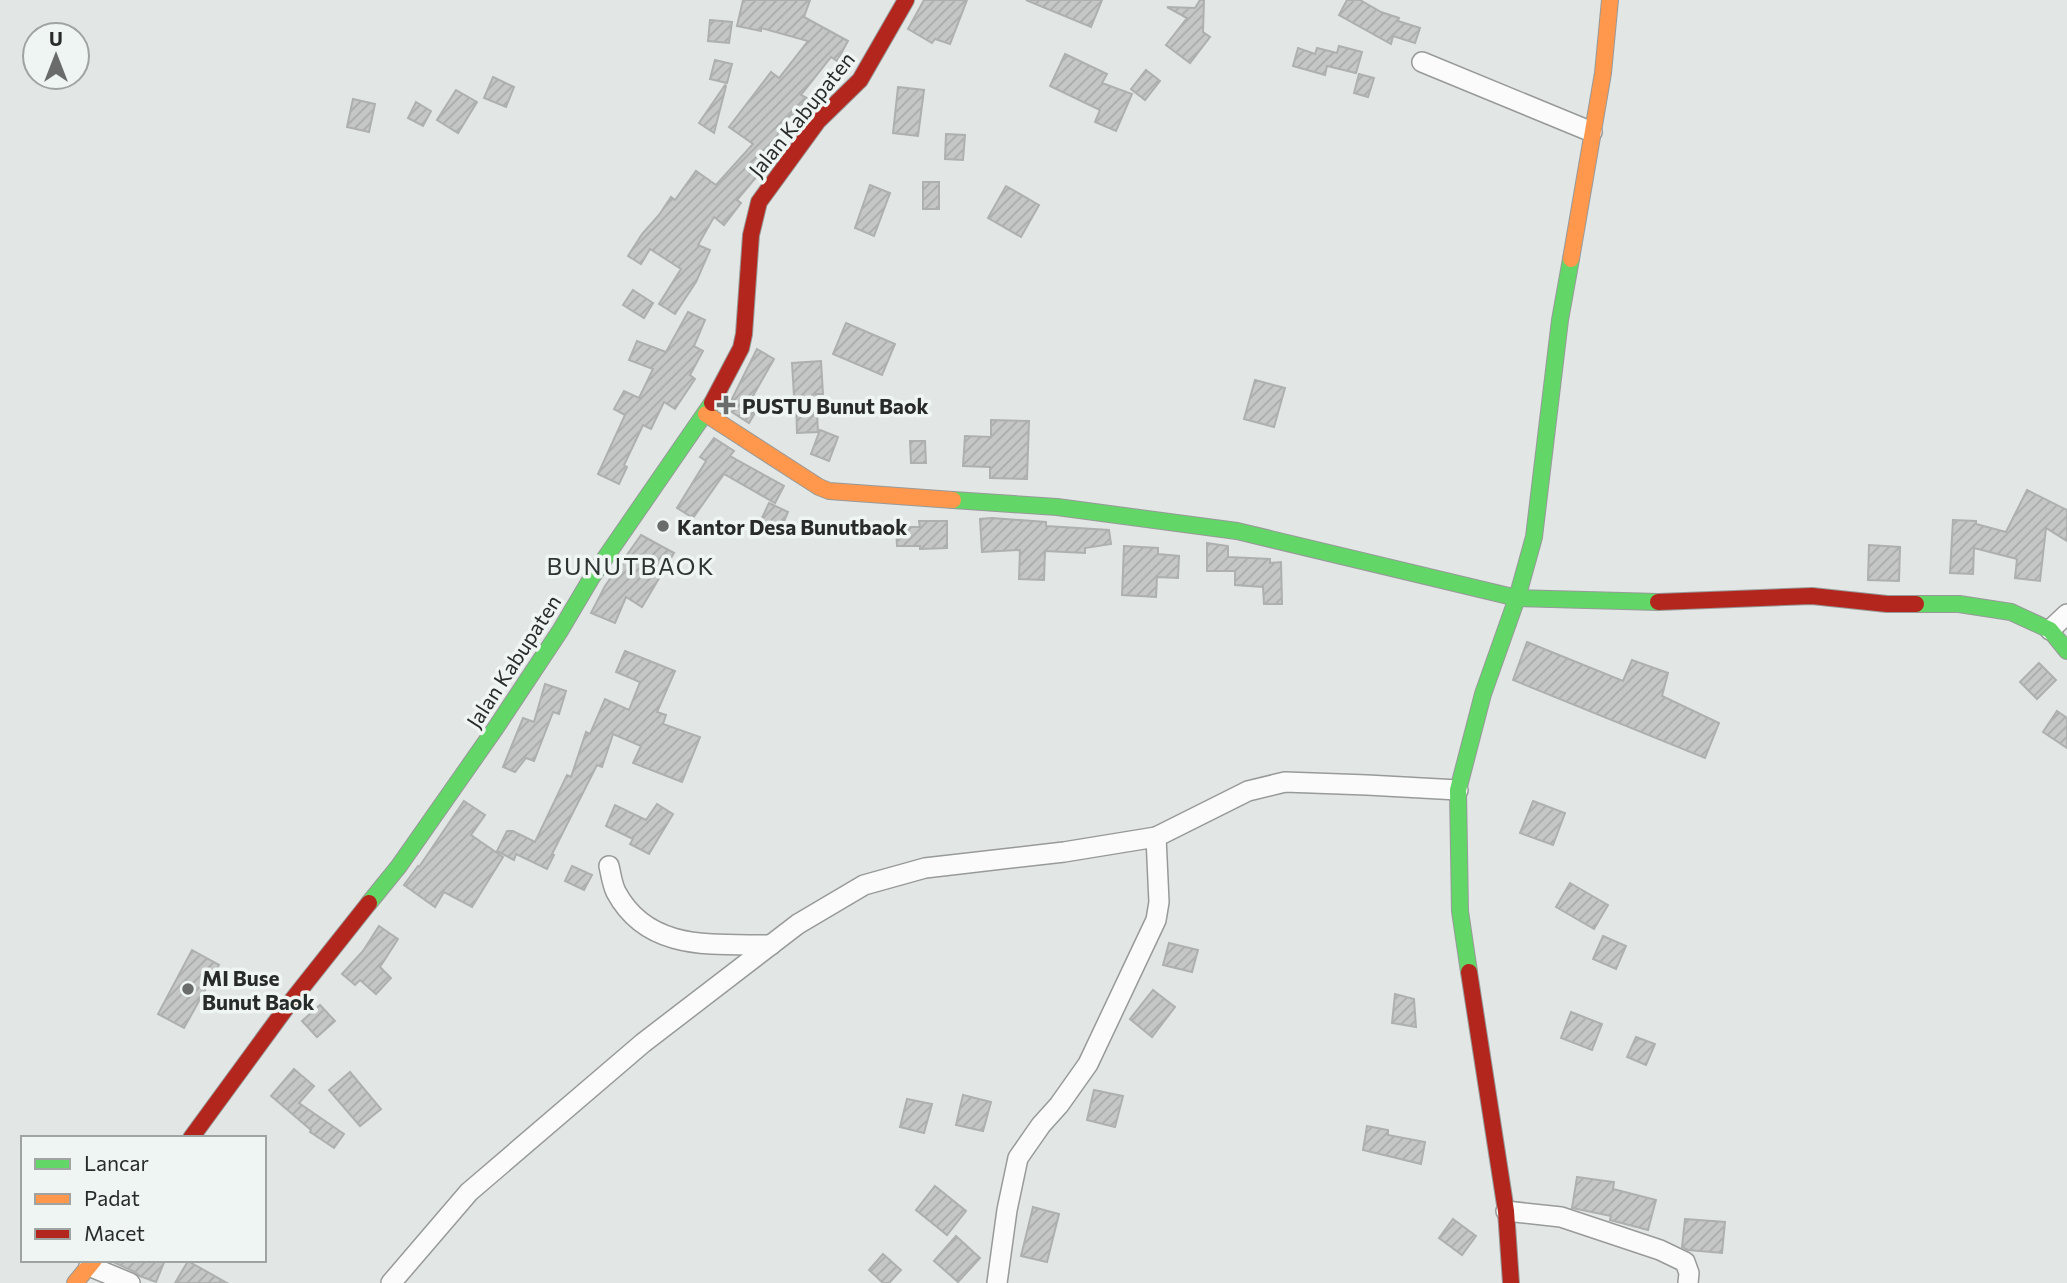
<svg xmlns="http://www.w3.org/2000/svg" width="2067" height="1283" viewBox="0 0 2067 1283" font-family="Commissioner,sans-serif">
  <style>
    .building { fill: url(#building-hatch); stroke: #adb0af; stroke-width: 2 }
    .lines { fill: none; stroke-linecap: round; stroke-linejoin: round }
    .street-casing { stroke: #979a99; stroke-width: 22 }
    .fast-casing { stroke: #979a99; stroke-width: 18 }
    .slow-casing { stroke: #979a99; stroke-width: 18 }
    .jam-casing { stroke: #979a99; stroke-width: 18 }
    .street { stroke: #fbfbfb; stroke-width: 19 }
    .fast { stroke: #63d668; stroke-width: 16 }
    .slow { stroke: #ff974d; stroke-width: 16 }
    .jam { stroke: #b3261e; stroke-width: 16 }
    .poi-dot { fill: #696c6b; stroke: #eef5f3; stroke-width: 2.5 }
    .labels { text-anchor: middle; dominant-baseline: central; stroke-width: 7; stroke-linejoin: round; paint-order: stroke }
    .street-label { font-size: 21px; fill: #282b2a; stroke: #eef5f3 }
    .poi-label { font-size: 21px; font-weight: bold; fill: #282b2a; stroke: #eef5f3; text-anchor: start }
    .quarter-label { font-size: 24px; letter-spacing: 2px; fill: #2e3432; stroke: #eef5f3 }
  </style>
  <defs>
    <pattern id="building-hatch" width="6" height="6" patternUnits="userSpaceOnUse" patternTransform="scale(1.75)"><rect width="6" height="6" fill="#c4c7c6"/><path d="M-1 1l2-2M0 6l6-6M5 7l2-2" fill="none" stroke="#a8abaa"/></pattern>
  </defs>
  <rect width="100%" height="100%" fill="#e2e6e5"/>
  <g class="building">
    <polygon points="743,0 810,0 804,17 848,41 837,61 831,57 801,95 807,98 793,116 791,114 753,172 757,176 737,200 741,203 724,225 714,217 698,245 710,250 696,282 675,314 659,304 681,269 650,249 641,264 628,256 642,234 659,215 671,197 675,200 696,171 716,185 753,144 729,127 771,72 779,78 808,41 761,28 761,31 737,26"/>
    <polygon points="924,0 967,0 950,44 935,39 932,43 908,29"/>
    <polygon points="1026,0 1102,0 1091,27"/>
    <polygon points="1200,0 1204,0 1203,32 1210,37 1190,63 1166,45 1187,18 1167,7 1195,8"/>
    <polygon points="1347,0 1360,0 1381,12 1399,18 1398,21 1420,28 1415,43 1393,36 1391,44 1339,15"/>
    <polygon points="710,20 732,22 729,43 708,41"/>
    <polygon points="1339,46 1362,52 1356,73 1327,66 1325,75 1293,66 1298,48 1315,54 1317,48 1337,53"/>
    <polygon points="1065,54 1107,74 1102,83 1132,94 1116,131 1095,122 1100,110 1050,86"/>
    <polygon points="715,60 732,64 727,83 710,79"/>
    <polygon points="1146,70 1160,81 1145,100 1131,89"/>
    <polygon points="1359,74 1374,78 1368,97 1354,93"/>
    <polygon points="493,77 514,87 506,107 484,98"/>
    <polygon points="725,85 726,86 714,133 699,123"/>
    <polygon points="898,87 924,90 918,136 893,133"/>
    <polygon points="456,90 477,102 458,133 437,120"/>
    <polygon points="353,99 375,104 369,132 347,127"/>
    <polygon points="416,102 431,111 423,126 408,118"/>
    <polygon points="946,134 965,135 963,160 945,159"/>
    <rect x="923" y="182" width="16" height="27"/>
    <polygon points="870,185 890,193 874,236 855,228"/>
    <polygon points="1006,186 1039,205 1021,237 988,218"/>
    <polygon points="633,290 653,303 644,318 623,305"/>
    <polygon points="688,312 705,320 694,346 703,351 690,375 695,379 675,409 664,402 651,429 643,425 624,465 627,467 619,484 598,474 625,415 614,409 624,391 639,398 653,369 629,360 637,341 666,352"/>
    <polygon points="846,323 895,344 882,375 833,354"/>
    <polygon points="757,349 774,359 750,401 759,406 749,423 727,409"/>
    <polygon points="821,361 823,394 816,394 818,432 797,433 796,396 794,396 792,363"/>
    <polygon points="1255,380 1285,388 1274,427 1244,419"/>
    <polygon points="991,420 1029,421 1027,479 990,478 990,467 963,466 965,436 991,437"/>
    <polygon points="820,430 838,437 829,461 811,454"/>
    <polygon points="714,438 734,451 730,456 784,486 775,503 724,474 693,518 677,508 706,461 700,457"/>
    <polygon points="910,441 925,441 926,463 911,463"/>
    <polygon points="2027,490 2067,510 2067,541 2046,528 2040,581 2015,578 2017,559 1974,548 1973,574 1950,573 1953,520 1976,521 1976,524 2006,532"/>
    <polygon points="769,503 788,512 781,528 761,520"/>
    <polygon points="992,518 1046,522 1046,526 1109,530 1111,544 1085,548 1085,553 1045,551 1044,580 1019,579 1020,550 982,552 980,519"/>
    <polygon points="919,521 947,521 947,548 920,549 920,546 897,546 896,527 920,527"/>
    <polygon points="641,535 674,553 642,607 626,597 615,623 591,613 605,586"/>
    <polygon points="1207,543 1228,546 1228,557 1270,559 1270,563 1281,562 1282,604 1264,604 1263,587 1235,585 1235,571 1207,571"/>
    <polygon points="1869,545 1900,547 1899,581 1868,580"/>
    <polygon points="1124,546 1158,548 1158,554 1179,556 1178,578 1157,577 1156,597 1122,595"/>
    <polygon points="1527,642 1623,681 1632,660 1668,673 1662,696 1719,723 1705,758 1513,680"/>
    <polygon points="625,651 675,671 657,712 666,715 663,724 700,737 682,782 633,763 641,746 613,734 602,767 597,765 552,854 554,855 547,869 516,854 514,860 497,851 507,831 513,831 535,842 567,775 571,777 586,732 590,734 605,699 629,710 640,682 616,672"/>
    <polygon points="2039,663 2056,680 2037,699 2020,682"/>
    <polygon points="545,684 566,691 559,714 553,712 534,761 526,758 515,772 503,767 523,718 534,722"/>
    <polygon points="2057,711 2067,718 2067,748 2043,732"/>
    <polygon points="464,801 485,815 471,835 503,857 472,907 444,892 435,907 404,885 418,866 419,867"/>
    <polygon points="1533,801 1565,813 1553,845 1520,833"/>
    <polygon points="657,804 673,814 649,854 630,844 633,839 606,826 615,805 646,820"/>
    <polygon points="572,866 592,875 584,890 565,881"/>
    <polygon points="1570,883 1608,905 1594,929 1556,907"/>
    <polygon points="379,926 398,939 380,967 391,978 376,994 360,980 355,985 342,974 363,951"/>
    <polygon points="1603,936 1626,946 1616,969 1593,959"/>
    <polygon points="1169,943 1198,950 1192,972 1163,965"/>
    <polygon points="192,950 219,965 184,1028 158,1014"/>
    <polygon points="1153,990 1175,1007 1152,1037 1130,1019"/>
    <polygon points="1395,994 1414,999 1416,1027 1392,1023"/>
    <polygon points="320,1005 335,1021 317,1037 302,1021"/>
    <polygon points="1571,1012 1602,1024 1592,1050 1561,1038"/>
    <polygon points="1636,1037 1655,1044 1646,1065 1627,1057"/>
    <polygon points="294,1069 314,1086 299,1103 344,1134 334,1148 310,1132 311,1130 271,1096"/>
    <polygon points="350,1072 381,1109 360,1126 329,1090"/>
    <polygon points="1094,1090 1123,1096 1115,1127 1087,1120"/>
    <polygon points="963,1095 991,1102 983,1131 956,1125"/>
    <polygon points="907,1099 932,1104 924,1133 900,1127"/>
    <polygon points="1367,1126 1388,1130 1388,1135 1425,1142 1421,1164 1363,1150"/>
    <polygon points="1577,1177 1614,1182 1613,1189 1656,1200 1648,1230 1610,1220 1611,1216 1572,1208"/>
    <polygon points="935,1186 966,1211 947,1235 916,1210"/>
    <polygon points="1033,1207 1059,1214 1047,1262 1021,1256"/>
    <polygon points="1453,1219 1476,1236 1462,1255 1439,1238"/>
    <polygon points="1685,1219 1725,1222 1722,1253 1688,1250 1682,1247"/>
    <polygon points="956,1236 980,1258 958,1282 934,1261"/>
    <polygon points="883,1254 901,1270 889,1283 883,1283 869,1270"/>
    <polygon points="109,1260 165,1260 156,1282 140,1276 135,1272"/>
    <polygon points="188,1261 227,1283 175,1283"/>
  </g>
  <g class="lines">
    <defs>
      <g id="street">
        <polyline points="1422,62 1592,132"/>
        <polyline points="2050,630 2067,614"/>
        <path d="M609,866C611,874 612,884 616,892C648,952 713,944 771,945"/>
        <polyline points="1506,1211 1561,1217 1660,1250 1685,1262 1689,1273 1688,1283"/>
        <polyline points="89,1266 130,1283"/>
        <polyline points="391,1283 469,1192 643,1043 798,924 864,885 925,868 1064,852 1156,837 1248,791 1285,782 1367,785 1458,790"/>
        <polyline points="997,1283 1007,1210 1018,1158 1041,1125 1059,1105 1088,1064 1156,920 1159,902 1156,837"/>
      </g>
      <g id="fast">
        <polyline points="953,500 1057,507 1237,531 1517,598 1658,602"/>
        <polyline points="1916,604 1959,604 2011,612 2050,630 2067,651"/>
        <polyline points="369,903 399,866 495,729 560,631 592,577 712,403"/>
        <polyline points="1469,972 1460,911 1458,790 1483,694 1517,598 1534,537 1560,320 1571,259"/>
      </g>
      <g id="slow">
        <polyline points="1571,259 1603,73 1610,0"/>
        <polyline points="706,414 819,487 829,491 953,500"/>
        <polyline points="75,1283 94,1260"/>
      </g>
      <g id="jam">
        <polyline points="712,403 741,348 744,334 751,235 759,202 818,121 860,80 906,0"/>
        <polyline points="1658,602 1812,596 1887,604 1916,604"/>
        <polyline points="1469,972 1506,1211 1511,1283"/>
        <polyline points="191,1138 289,1004 369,903"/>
      </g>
    </defs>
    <use href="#street" class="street-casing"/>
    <use href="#fast" class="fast-casing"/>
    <use href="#slow" class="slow-casing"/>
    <use href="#jam" class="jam-casing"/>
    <use href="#street" class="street"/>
    <use href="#fast" class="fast"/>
    <use href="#slow" class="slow"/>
    <use href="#jam" class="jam"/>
  </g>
  <g class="poi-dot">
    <path d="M722.5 394.5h7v7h7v7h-7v7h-7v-7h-7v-7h7z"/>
    <circle cx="663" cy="526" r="7"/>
    <circle cx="188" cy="989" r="7"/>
  </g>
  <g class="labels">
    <g class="street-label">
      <text transform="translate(801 114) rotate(-51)">Jalan Kabupaten</text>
      <text transform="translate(513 661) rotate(-57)">Jalan Kabupaten</text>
    </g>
    <g class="poi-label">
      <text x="742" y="405">PUSTU Bunut Baok</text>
      <text x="677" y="526">Kantor Desa Bunutbaok</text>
      <text x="202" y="977">MI Buse<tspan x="202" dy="24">Bunut Baok</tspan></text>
    </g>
    <g class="quarter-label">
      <text x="631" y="565">BUNUTBAOK</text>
    </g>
  </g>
  <rect x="21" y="1136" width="245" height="126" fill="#eef5f3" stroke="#9fa4a3" stroke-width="2"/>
  <rect x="35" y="1159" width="35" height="10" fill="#63d668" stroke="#9fa4a3" stroke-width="2"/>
  <text x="84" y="1171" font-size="21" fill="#282b2a">Lancar</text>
  <rect x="35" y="1194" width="35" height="10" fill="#ff974d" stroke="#9fa4a3" stroke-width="2"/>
  <text x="84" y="1206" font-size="21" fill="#282b2a">Padat</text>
  <rect x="35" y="1229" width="35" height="10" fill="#b3261e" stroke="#9fa4a3" stroke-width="2"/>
  <text x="84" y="1241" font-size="21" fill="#282b2a">Macet</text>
  <g transform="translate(56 56)"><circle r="33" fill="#eef5f3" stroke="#9fa4a3" stroke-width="2"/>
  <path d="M0-5L12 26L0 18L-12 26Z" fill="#696c6b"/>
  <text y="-10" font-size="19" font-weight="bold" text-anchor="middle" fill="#282b2a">U</text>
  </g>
</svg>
